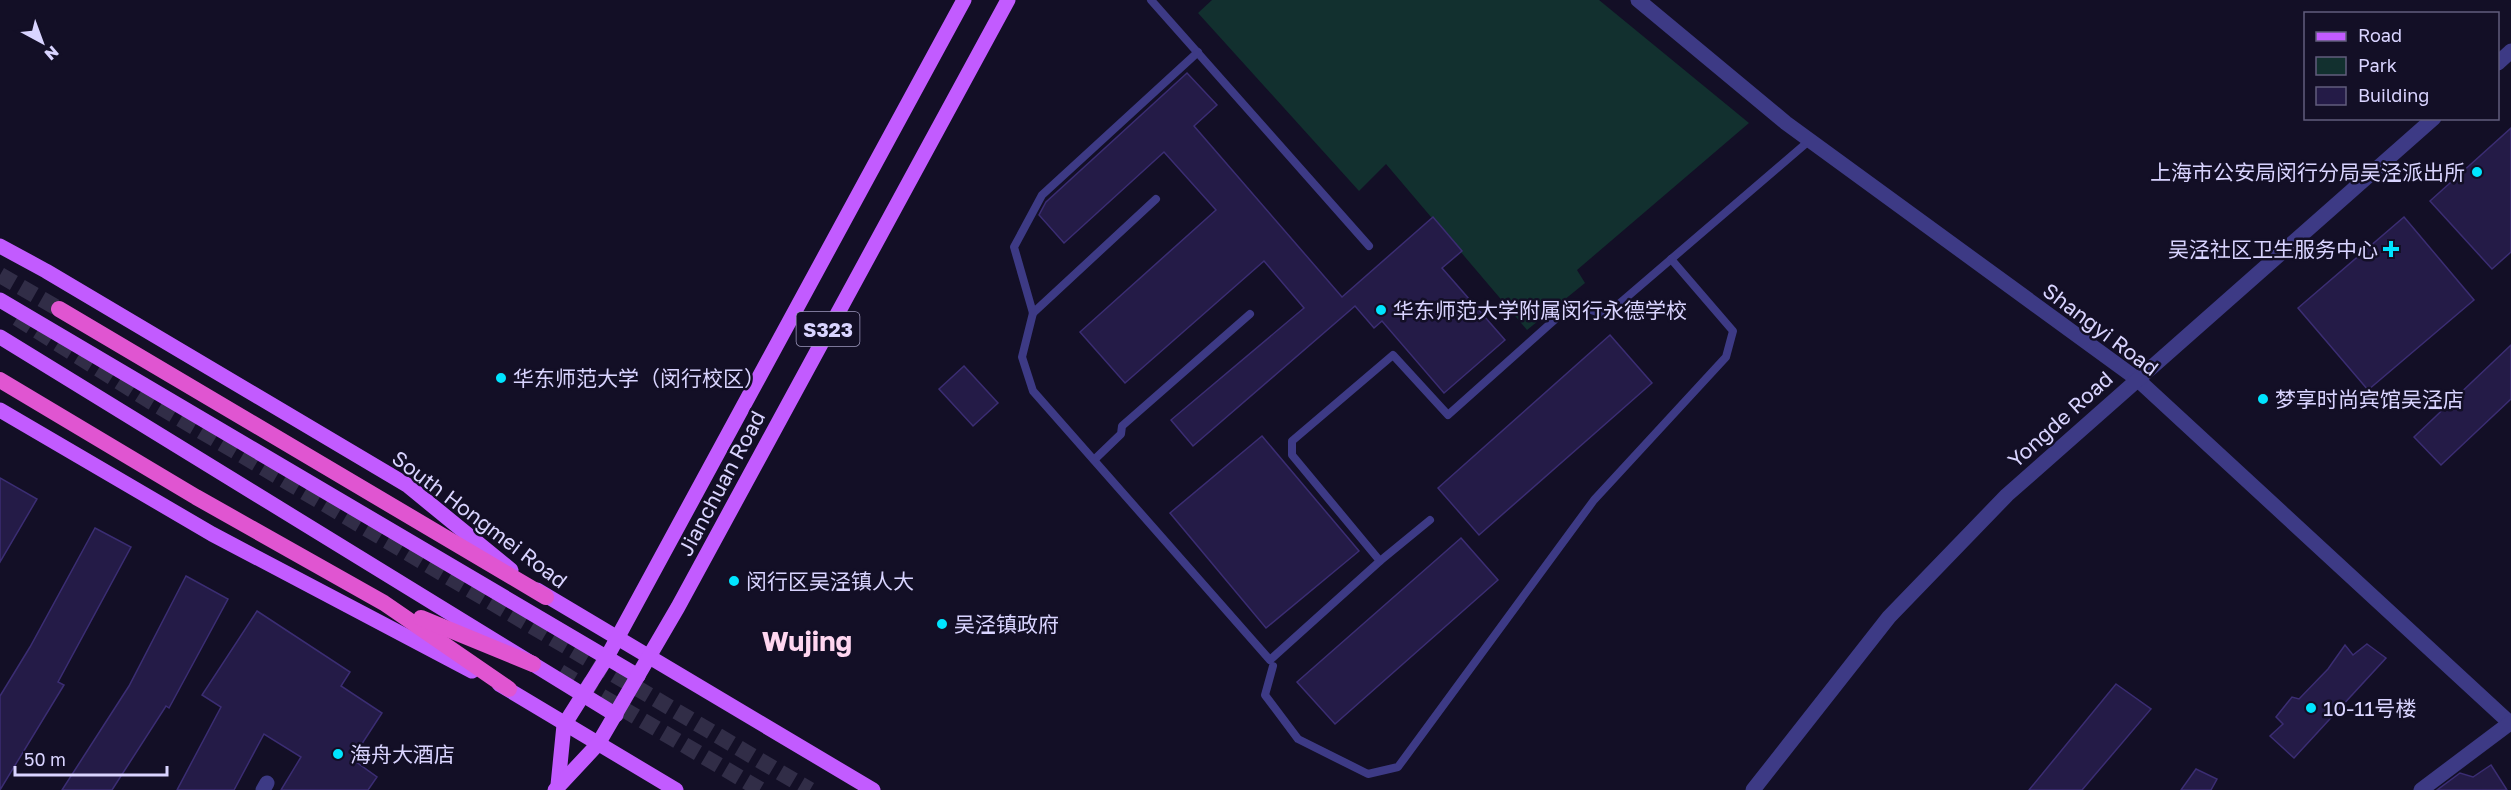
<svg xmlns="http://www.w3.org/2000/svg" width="2511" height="790" viewBox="0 0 2511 790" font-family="'Golos Text','Noto Sans SC',sans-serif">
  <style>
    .green { fill: #12302f }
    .building { fill: #241b47; stroke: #3b2d73; stroke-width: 1.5 }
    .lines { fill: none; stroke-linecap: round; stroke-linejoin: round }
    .trunk-tunnel { stroke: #312d47; stroke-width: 16; stroke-dasharray: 16 8; stroke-linecap: butt }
    .service { stroke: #3d3a85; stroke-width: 8 }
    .minor { stroke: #3d3a85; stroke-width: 15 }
    .tertiary { stroke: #3d3a85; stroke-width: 15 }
    .primary { stroke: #c25bff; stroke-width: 15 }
    .trunk { stroke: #e055d1; stroke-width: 16 }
    .poi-dot { fill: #00e5ff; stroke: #130f26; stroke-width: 2 }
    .labels { text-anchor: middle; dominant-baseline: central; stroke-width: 5; stroke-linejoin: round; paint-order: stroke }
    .shield { fill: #130f26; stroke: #9e99be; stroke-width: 1.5 }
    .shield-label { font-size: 20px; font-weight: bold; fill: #d9d4ff }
    .poi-label { font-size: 21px; fill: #d9d4ff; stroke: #130f26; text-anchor: start }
    .street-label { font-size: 21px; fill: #d9d4ff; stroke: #130f26 }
    .district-label { font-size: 27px; font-weight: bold; fill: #ffd6f0; stroke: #130f26 }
  </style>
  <rect width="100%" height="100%" fill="#130f26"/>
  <polygon class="green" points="1212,0 1599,0 1749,123 1577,270 1585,283 1527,330 1386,164 1359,191 1198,13"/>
  <g class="building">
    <polygon points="1187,73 1217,105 1194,126 1342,297 1433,217 1462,251 1442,268 1505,340 1444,393 1382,321 1374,328 1355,306 1193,446 1171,420 1304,308 1264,261 1125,383 1080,332 1216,210 1164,152 1064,243 1039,215 1046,202"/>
    <polygon points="2511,128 2511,252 2492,269 2430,201"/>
    <polygon points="2404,217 2474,300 2368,390 2298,308"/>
    <polygon points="1610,335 1652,383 1479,535 1438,488"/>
    <polygon points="2511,345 2511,399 2441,465 2414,437"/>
    <polygon points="964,366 998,403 973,426 939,389"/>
    <polygon points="1262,436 1359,551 1266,628 1170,513"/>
    <polygon points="0,478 37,499 0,562"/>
    <polygon points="95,528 131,547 58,682 64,685 0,790 0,696 30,647"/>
    <polygon points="1461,538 1498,580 1335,724 1297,682"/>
    <polygon points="186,576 228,599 169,708 166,706 112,790 62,790 129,686"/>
    <polygon points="257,611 350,672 341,686 382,713 352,759 377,777 368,790 281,790 301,757 264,734 234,790 177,790 221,707 202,695"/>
    <polygon points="2367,644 2386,658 2294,758 2270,736 2283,724 2276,717 2292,697 2299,699 2328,669 2345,645 2353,655"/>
    <polygon points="2116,684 2151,709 2082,790 2029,790"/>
    <polygon points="2491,765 2507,790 2437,790 2460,773 2473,777"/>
    <polygon points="2196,769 2217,779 2211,790 2181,790"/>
  </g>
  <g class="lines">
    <g class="trunk-tunnel">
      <polyline points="0,275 59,309"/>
      <polyline points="17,318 150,401 810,790"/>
      <polyline points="560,672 761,790"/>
    </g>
    <g class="service">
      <polyline points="1151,0 1369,246"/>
      <polyline points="1198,52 1042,195 1014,247 1033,313 1022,357 1033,391 1270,660 1380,561 1292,455 1292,441 1393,355 1448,415 1560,315 1582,307 1606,315 1810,140"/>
      <polyline points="1033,313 1156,199"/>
      <polyline points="1094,460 1121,434 1122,426 1250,314"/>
      <polyline points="1380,561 1430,520"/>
      <polyline points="1273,666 1265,695 1298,739 1368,774 1398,767 1594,500 1726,357 1733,331 1671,259"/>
    </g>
    <g class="minor">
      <polyline points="1638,0 1786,123 2137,379 2511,724"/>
      <polyline points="263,790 267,783"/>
      <polyline points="2421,790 2510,723"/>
    </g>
    <g class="tertiary">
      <polyline points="2498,63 2511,51"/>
      <polyline points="1753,790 1889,617 2007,495 2434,118"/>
    </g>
    <g class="primary">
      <polyline points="0,246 46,271 407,485 511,570"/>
      <polyline points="0,300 638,676"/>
      <polyline points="0,337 616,715"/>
      <polyline points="0,410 212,534 472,671"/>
      <polyline points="537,590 873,790"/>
      <polyline points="499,684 676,790"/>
      <polyline points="558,785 564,725 607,657 964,0"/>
      <polyline points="555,790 598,744 678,607 1008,0"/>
    </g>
    <g class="trunk">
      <polyline points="59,309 546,597"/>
      <polyline points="0,380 196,497 384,603 509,689"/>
      <polyline points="421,618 533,664"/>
    </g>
  </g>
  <g class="poi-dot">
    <circle cx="2477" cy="172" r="6"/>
    <path d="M2388 240h6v6h6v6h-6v6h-6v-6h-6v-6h6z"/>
    <circle cx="1381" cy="310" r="6"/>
    <circle cx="501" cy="378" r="6"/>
    <circle cx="2263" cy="399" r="6"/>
    <circle cx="734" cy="581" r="6"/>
    <circle cx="942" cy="624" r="6"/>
    <circle cx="2311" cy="708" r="6"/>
    <circle cx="338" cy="754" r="6"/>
  </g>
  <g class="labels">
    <rect class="shield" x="796.5" y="312" width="63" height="34" rx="4.5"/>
    <g class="shield-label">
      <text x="828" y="329">S323</text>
    </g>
    <g class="poi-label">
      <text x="2465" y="172" text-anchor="end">上海市公安局闵行分局吴泾派出所</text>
      <text x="2378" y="249" text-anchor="end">吴泾社区卫生服务中心</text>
      <text x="1393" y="310">华东师范大学附属闵行永德学校</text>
      <text x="513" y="378">华东师范大学（闵行校区）</text>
      <text x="2275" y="399">梦享时尚宾馆吴泾店</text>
      <text x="746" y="581">闵行区吴泾镇人大</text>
      <text x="954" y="624">吴泾镇政府</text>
      <text x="2323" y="708">10-11号楼</text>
      <text x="350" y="754">海舟大酒店</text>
    </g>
    <g class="street-label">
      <text transform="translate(2101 329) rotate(37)">Shangyi Road</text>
      <text transform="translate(2060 419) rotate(-42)">Yongde Road</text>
      <text transform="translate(721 483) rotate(-62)">Jianchuan Road</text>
      <text transform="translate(480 519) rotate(37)">South Hongmei Road</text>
    </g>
    <g class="district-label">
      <text x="807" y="641">Wujing</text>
    </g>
  </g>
  <rect x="2304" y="12" width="195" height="108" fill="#130f26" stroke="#625e7d" stroke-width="1.5"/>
  <rect x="2316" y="32" width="30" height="9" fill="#c25bff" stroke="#625e7d" stroke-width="1.5"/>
  <text x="2358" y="42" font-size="18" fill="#d9d4ff">Road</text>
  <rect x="2316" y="57" width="30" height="18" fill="#12302f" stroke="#625e7d" stroke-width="1.5"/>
  <text x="2358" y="72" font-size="18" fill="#d9d4ff">Park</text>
  <rect x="2316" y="87" width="30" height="18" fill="#241b47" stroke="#625e7d" stroke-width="1.5"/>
  <text x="2358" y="102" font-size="18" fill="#d9d4ff">Building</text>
  <g transform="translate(42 42) rotate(139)" stroke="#130f26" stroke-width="4.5" paint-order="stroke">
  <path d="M0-4.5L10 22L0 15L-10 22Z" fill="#d9d4ff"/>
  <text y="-9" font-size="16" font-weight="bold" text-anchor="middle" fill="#d9d4ff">N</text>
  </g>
  <path d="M15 766v9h152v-9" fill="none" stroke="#d9d4ff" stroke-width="3"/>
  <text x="24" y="766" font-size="18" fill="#d9d4ff" stroke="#130f26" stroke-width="4.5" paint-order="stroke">50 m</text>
</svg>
